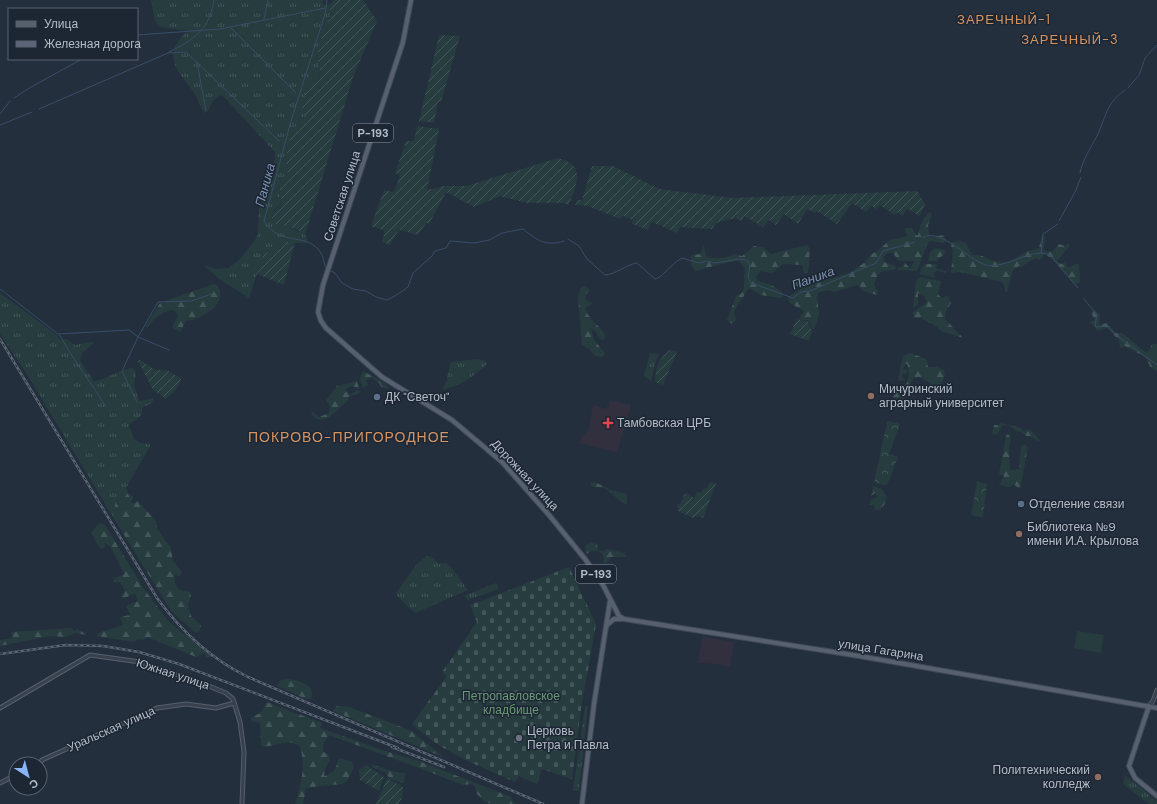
<svg xmlns="http://www.w3.org/2000/svg" width="1157" height="804" viewBox="0 0 1157 804" font-family="'DM Sans',sans-serif">
  <style>
    .medical { fill: #32303f }
    .grass { fill: url(#grass-tufts) }
    .forest { fill: url(#forest-firs) }
    .cemetery { fill: url(#cemetery-stones) }
    .park { fill: url(#park-crowns) }
    .garden { fill: url(#garden-furrows) }
    .pitch { fill: #263c3f }
    .lines { fill: none; stroke-linecap: round; stroke-linejoin: round }
    .stream { stroke: #394c67; stroke-width: 1 }
    .minor-casing { stroke: #565f6c; stroke-width: 5 }
    .major-casing { stroke: #414a57; stroke-width: 6 }
    .minor { stroke: #38414e; stroke-width: 3 }
    .major { stroke: #56606e; stroke-width: 4 }
    .rail-casing { stroke: #5a6575; stroke-width: 2.5 }
    .rail { stroke: #1d2633; stroke-width: 1; stroke-dasharray: 3; stroke-linecap: butt }
    .education-dot { fill: #8d6e63; stroke: #1d2633; stroke-width: 1.5 }
    .service-dot { fill: #5c6f8a; stroke: #1d2633; stroke-width: 1.5 }
    .health-dot { fill: #e0444e; stroke: #1d2633; stroke-width: 1.5 }
    .worship-dot { fill: #6b7280; stroke: #1d2633; stroke-width: 1.5 }
    .labels { text-anchor: middle; dominant-baseline: central; stroke-width: 3; stroke-linejoin: round; paint-order: stroke }
    .shield { fill: #1d2633; stroke: #878f9c; stroke-width: 1 }
    .shield-label { font-size: 11px; font-weight: bold; fill: #b4bcc9 }
    .street-label { font-size: 12px; fill: #b4bcc9; stroke: #1d2633 }
    .poi-label { font-size: 12px; fill: #b4bcc9; stroke: #1d2633; text-anchor: start }
    .park-label { font-size: 12px; fill: #6b9a76; stroke: #1d2633 }
    .neighbourhood-label { font-size: 13px; letter-spacing: 1px; fill: #d59563; stroke: #1d2633 }
    .water-label { font-size: 13px; font-style: italic; fill: #7c92b1; stroke: #1d2633 }
    .quarter-label { font-size: 14px; letter-spacing: 1px; fill: #d59563; stroke: #1d2633 }
  </style>
  <defs>
    <pattern id="grass-tufts" width="24" height="20" patternUnits="userSpaceOnUse"><rect width="24" height="20" fill="#263c3f"/><path d="M3 7l-1-3M5 7V3M7 7l1-3M15 17l-1-3M17 17v-4M19 17l1-3" fill="none" stroke="#435659"/></pattern>
    <pattern id="forest-firs" width="22" height="20" patternUnits="userSpaceOnUse"><rect width="22" height="20" fill="#263c3f"/><path d="M5 1l3.5 6h-7zM16 11l3.5 6h-7z" fill="#435659"/></pattern>
    <pattern id="cemetery-stones" width="16" height="16" patternUnits="userSpaceOnUse"><rect width="16" height="16" fill="#263c3f"/><path d="M2 7V4a2 2 0 0 1 4 0v3zM10 15v-3a2 2 0 0 1 4 0v3z" fill="#435659"/></pattern>
    <pattern id="park-crowns" width="20" height="18" patternUnits="userSpaceOnUse"><rect width="20" height="18" fill="#263c3f"/><path d="M2 6a3 3 0 1 1 6 0M12 15a3 3 0 1 1 6 0" fill="none" stroke="#435659"/></pattern>
    <pattern id="garden-furrows" width="10" height="10" patternUnits="userSpaceOnUse"><rect width="10" height="10" fill="#263c3f"/><path d="M-1 1l2-2M0 10L10 0M9 11l2-2" fill="none" stroke="#435659"/></pattern>
  </defs>
  <rect width="100%" height="100%" fill="#242f3e"/>
  <g class="medical">
    <polygon points="610,400 631,405 617,452 579,443 581,438 589,429 593,405 607,409"/>
    <polygon points="702,637 734,642 730,667 709,663 698,663"/>
  </g>
  <g class="grass">
    <path d="M151,0H323V4L328,5L332,10L318,52L320,76L302,108L308,119L307,122L300,124L288,145L286,163L289,181L279,185L281,203L273,212L291,228L305,235L308,242L306,243H286L263,255L249,298L218,278L204,265L216,269L229,268L241,258L255,240L258,234L259,209L275,159V152L223,96L220,95L212,102L208,111L204,113C200,106 198,99 194,93C185,78 165,63 177,44C180,38 183,34 189,31L159,27L155,21Z"/>
    <path d="M0,293L57,335L60,340L66,339L75,345L90,342L94,343L82,353L80,361L94,381C100,382 123,368 133,368L136,372L134,385L139,400L141,401L154,398L152,403L142,408C143,418 135,419 129,425L134,439L141,443L150,444V446L126,488L128,493L122,500L118,497L113,517L28,376L0,334Z"/>
    <polygon points="650,353 660,354 656,360 651,381 644,376"/>
    <path d="M476,359L486,361L487,364C475,376 459,386 442,390L447,381V376L451,362Z"/>
    <polygon points="427,556 432,557 439,564 446,563 451,567 468,590 415,613 397,596 396,593 417,564"/>
    <polygon points="496,583 499,589 468,600 464,596"/>
    <polygon points="588,706 579,791 573,791 585,707"/>
    <polygon points="1125,775 1157,801 1157,804 1149,804 1123,784"/>
  </g>
  <g class="forest">
    <path d="M929,212L932,214L928,225L929,235L931,237L944,235L946,240L944,243L930,241L928,242L917,271L898,270V268L903,266L904,262L910,268L915,261H899L893,253H888L884,256V262L895,266L896,269C881,273 880,267 874,285L878,292L877,295L863,291L858,285L834,292L830,290L819,292L817,295L819,315L814,329H812L810,321L799,319L804,311L790,303L787,298L800,289L790,280L804,282L819,274L825,280L849,273L864,263L871,254L876,252L890,240L907,236L905,228H912L916,235H918C920,226 922,219 929,212Z"/>
    <path d="M1042,235L1045,236L1044,249L1048,252L1053,251L1059,244L1065,246L1069,243V247L1057,261L1061,264L1065,263L1069,268L1075,264H1079L1080,282L1075,285L1052,259L1045,254L1040,260L1035,258L1021,267L1019,266L1013,270L1007,292L1005,291C1004,286 1005,283 999,281L960,272L951,273L953,250L951,246L952,242L959,241L966,243L972,255C985,254 987,260 998,262C1010,264 1015,257 1024,253C1029,250 1034,250 1039,248Z"/>
    <path d="M704,245L706,256C714,260 727,258 734,254L742,256L754,246L763,247L771,254L807,245L810,249C809,257 810,267 807,273H804L802,265L783,264L772,273L761,271L756,277L757,280L773,286L782,292L783,297L780,298L761,295L749,288L734,311L736,320L732,324L727,320L736,296L742,293L744,287L745,269L739,261H734L695,271L691,265V255L700,254Z"/>
    <polygon points="935,248 944,250 945,253 937,261 928,261 930,252"/>
    <polygon points="925,264 937,264 936,268 948,272 945,273 937,270 933,274 936,278 920,274 921,269"/>
    <polygon points="920,277 941,281 938,294 941,298 948,296 951,303 946,311 945,319 963,338 941,331 936,326 921,318 913,318 913,312 926,303 925,296 918,293 918,305 913,308 916,281"/>
    <path d="M214,284L218,286C228,305 201,319 186,321L180,332L172,327L178,316L174,310C164,310 153,319 148,327H145L160,303Z"/>
    <path d="M584,286L587,287L589,291L585,296L586,300L593,303L585,308C589,320 598,324 605,334V339L601,340L594,330L591,329L594,340L605,353L603,357L595,356L589,349L582,345L578,296L581,288Z"/>
    <polygon points="1094,309 1100,315 1099,325 1107,323 1115,333 1122,333 1145,352 1149,351 1152,344 1157,344 1157,371 1151,368 1145,357 1125,346 1120,348 1119,340 1107,328 1098,331 1090,322 1095,320 1091,313"/>
    <path d="M910,353L926,359L928,367H937L944,370C947,379 937,390 931,394L927,392L931,383L919,377L914,378L908,387L909,394L904,397L903,401L900,404L901,398L896,399L892,410L891,404L897,385H900L899,391L902,390C909,383 911,372 907,364H905L903,369L908,371L906,374L903,373L902,378L906,380L898,381L903,356Z"/>
    <polygon points="363,371 385,383 389,389 382,388 379,383 372,378 366,380 368,385 363,388 360,379"/>
    <path d="M357,381L359,389L352,386L346,388V391L350,395L357,390L361,391L360,393L348,397V401C337,408 323,431 311,413L312,412L319,417L329,413L330,406L326,400L337,386Z"/>
    <polygon points="1000,423 1021,428 1023,431 1030,429 1040,441 1038,441 1030,436 1026,436 1022,432 1018,432 1008,425 1002,426 997,435 992,434 994,425 999,425"/>
    <polygon points="1009,433 1011,438 1009,446 1010,470 1019,469 1021,446 1025,444 1028,447 1020,489 1013,484 1010,487 999,485 1004,476 999,474 1006,436"/>
    <path d="M595,482L611,490L627,494V505C617,500 612,492 604,488C599,486 595,488 591,486V483Z"/>
    <polygon points="873,486 882,489 887,497 884,505 880,510 875,510 874,505 869,505 871,499 878,497 875,493 871,496"/>
    <path d="M128,493L133,496L131,503H135L138,501L156,521L157,529L171,548L173,561L182,572L180,576L175,575C173,585 179,593 189,591C193,597 189,599 188,605L191,616L201,625L200,630L196,633L171,611L113,517C115,510 114,504 118,497L122,500Z"/>
    <polygon points="99,523 105,525 142,586 168,621 212,656 211,657 206,657 205,653 196,657 147,637 143,640 138,639 134,642 97,636 98,633 123,625 120,617 130,615 126,606 138,601 135,593 123,599 121,595 125,591 120,582 114,582 113,579 124,574 113,551 109,545 104,542 105,547 102,549 99,547 91,533"/>
    <path d="M592,543L597,544L598,550L603,551L608,549L624,553L627,557H611L607,563H603L604,556C600,550 592,549 587,554L585,552L586,545Z"/>
    <polygon points="72,628 74,631 77,629 86,633 86,635 75,633 65,637 50,636 0,646 0,640 12,638 11,632"/>
    <path d="M288,679C299,680 316,685 311,699H306L277,686L281,680Z"/>
    <path d="M267,702L322,723L320,728L385,751L419,761L511,797L513,802L518,804H492L485,802L477,794L474,785L471,784L463,785L411,765L329,735L323,745V752L328,754L330,759L325,769L324,775L326,776L335,770L339,758L352,762L354,767L347,781L342,784L311,787L306,789L303,804H295C301,786 306,765 300,747C288,736 274,749 261,746L260,723L251,721V718L260,713Z"/>
    <polygon points="337,706 349,707 410,730 445,758 333,711"/>
    <path d="M372,765C384,768 394,773 405,773L404,783L390,779L385,772L372,767Z"/>
  </g>
  <path class="cemetery" d="M569,567L596,624L581,709L572,779L542,769L537,784L519,776L515,782C479,766 441,752 412,724L447,676L442,672L477,622L470,605Z"/>
  <g class="park">
    <polygon points="890,421 900,424 889,454 898,457 887,485 874,483 887,422"/>
    <polygon points="977,482 987,484 983,517 971,515"/>
  </g>
  <g class="garden">
    <path d="M335,0H363L377,21L353,77L305,235L296,229L276,224L271,217L281,203L279,185L289,181L286,163L288,145L294,127L300,124V121L307,122L308,119L302,108L307,89C329,78 316,69 318,51C320,39 327,25 332,13L328,5Z"/>
    <polygon points="439,35 460,36 441,102 438,102 434,123 419,121"/>
    <path d="M417,126L439,129L427,190L444,186H466L558,158C587,165 576,184 569,205L563,203H527L500,196L474,207L446,192L429,224L426,223L418,235L399,230L390,245L382,242L385,231L371,226L384,190L394,192L400,175L395,173L406,141H414Z"/>
    <polygon points="592,166 613,166 659,189 733,198 917,191 925,204 920,216 907,209 902,216 898,212 894,215 880,205 876,209 871,206 866,212 852,203 837,224 817,211 815,213 807,209 798,224 784,214 776,225 769,220 763,227 744,216 742,221 735,218 716,223 712,229 680,227 677,233 652,222 648,230 632,224 633,220 623,216 620,219 588,206 575,205 578,200 582,200"/>
    <polygon points="286,242 295,242 284,285 257,274 263,255"/>
    <polygon points="797,319 809,322 812,332 809,341 790,334"/>
    <path d="M670,350L677,352L663,385L655,382C656,365 658,360 670,350Z"/>
    <path d="M140,360L156,370H166L181,378C181,386 172,395 165,399L161,395L153,390L138,361Z"/>
    <polygon points="710,482 716,484 703,518 698,516 693,518 678,511 677,504 680,504 685,493 694,498 698,492 701,493 703,489 707,488"/>
    <polygon points="366,765 384,777 379,791 360,780 359,771"/>
    <polygon points="387,778 403,787 402,798 399,804 376,804"/>
  </g>
  <polygon class="pitch" points="1077,631 1104,635 1101,653 1074,648"/>
  <g class="lines">
    <g class="stream">
      <polyline points="264,19 268,0"/>
      <polyline points="231,28 296,93"/>
      <polyline points="137,35 220,29 325,8"/>
      <path d="M169,52C194,40 210,29 214,0"/>
      <polyline points="197,62 206,111"/>
      <polyline points="1128,88 1139,75 1145,58 1157,45"/>
      <polyline points="14,98 31,87 82,59"/>
      <polyline points="39,109 168,53 186,52 279,141"/>
      <polyline points="0,114 10,101"/>
      <polyline points="0,125 32,112"/>
      <path d="M1080,173C1083,159 1090,149 1097,136C1106,117 1106,103 1125,90"/>
      <polyline points="1059,221 1076,190 1081,177"/>
      <path d="M923,237C942,228 968,260 986,265C1006,270 1034,245 1051,256L1078,288"/>
      <path d="M568,239L579,246L587,259L605,275C617,274 625,265 637,263L655,279C662,278 672,263 682,258L699,263L707,261L715,263L739,259L747,260L750,265L748,277L751,283L793,298L801,292L810,291L876,263L883,251L915,242"/>
      <polyline points="1041,253 1043,234 1058,224"/>
      <path d="M326,268C323,263 325,257 318,249C303,233 280,246 264,221L291,121L325,14L327,0"/>
      <path d="M329,270L335,273L342,283L353,289L366,291L376,297L387,300L395,296L408,287L413,273L432,256L435,251L446,248L450,241L474,243L489,240L502,233L523,229C537,240 545,247 564,241"/>
      <polyline points="0,289 58,334 129,330 138,337 169,350"/>
      <polyline points="1084,299 1097,315 1095,325 1096,327 1108,326 1116,335 1157,365"/>
      <path d="M59,334C73,360 91,382 106,407"/>
      <polyline points="137,402 122,371 138,337 158,302 191,301 212,294"/>
    </g>
    <defs>
      <g id="minor">
        <polyline points="1149,706 1153,701 1157,690"/>
        <polyline points="0,708 90,655 140,662 199,682 226,693 233,699 240,722 244,752 242,804"/>
        <polyline points="39,764 42,760 157,708 186,704 216,708 234,703"/>
        <polyline points="0,783 16,775"/>
      </g>
      <g id="major">
        <polyline points="411,0 403,42 323,285 318,312 321,321 326,328 382,377 452,420 502,462 549,515 585,559 603,585 619,616 624,619 859,656 1157,708"/>
        <polyline points="607,625 614,619 622,619"/>
        <polyline points="1149,706 1129,766 1135,778 1157,796"/>
        <polyline points="582,804 594,704 610,601"/>
      </g>
    </defs>
    <use href="#minor" class="minor-casing"/>
    <use href="#major" class="major-casing"/>
    <use href="#minor" class="minor"/>
    <use href="#major" class="major"/>
    <defs>
      <g id="rail">
        <path d="M0,339L157,598C181,631 211,659 248,677L543,804"/>
        <polyline points="0,654 66,645 103,646 139,652 179,664 398,748"/>
        <polyline points="392,747 444,767"/>
      </g>
    </defs>
    <use href="#rail" class="rail-casing"/>
    <use href="#rail" class="rail"/>
  </g>
  <g class="education-dot">
    <circle cx="871" cy="396" r="4"/>
    <circle cx="1019" cy="534" r="4"/>
    <circle cx="1098" cy="777" r="4"/>
  </g>
  <g class="service-dot">
    <circle cx="377" cy="397" r="4"/>
    <circle cx="1021" cy="504" r="4"/>
  </g>
  <path class="health-dot" d="M606 417h4v4h4v4h-4v4h-4v-4h-4v-4h4z"/>
  <circle class="worship-dot" cx="519" cy="738" r="4"/>
  <g class="labels">
    <g class="shield">
      <rect x="353" y="124" width="40" height="18" rx="3"/>
      <rect x="576" y="565" width="40" height="18" rx="3"/>
    </g>
    <g class="shield-label">
      <text x="373" y="133">Р-193</text>
      <text x="596" y="574">Р-193</text>
    </g>
    <g class="street-label">
      <text transform="translate(342 196) rotate(-72)">Советская улица</text>
      <text transform="translate(525 475) rotate(47)">Дорожная улица</text>
      <text transform="translate(881 650) rotate(9)">улица Гагарина</text>
      <text transform="translate(173 674) rotate(18)">Южная улица</text>
      <text transform="translate(111 729) rotate(-24)">Уральская улица</text>
    </g>
    <g class="poi-label">
      <text x="879" y="389">Мичуринский<tspan x="879" dy="14">аграрный университет</tspan></text>
      <text x="385" y="397">ДК "Светоч"</text>
      <text x="617" y="423">Тамбовская ЦРБ</text>
      <text x="1029" y="504">Отделение связи</text>
      <text x="1027" y="527">Библиотека №9<tspan x="1027" dy="14">имени И.А. Крылова</tspan></text>
      <text x="527" y="731">Церковь<tspan x="527" dy="14">Петра и Павла</tspan></text>
      <text x="1090" y="770" text-anchor="end">Политехнический<tspan x="1090" dy="14">колледж</tspan></text>
    </g>
    <g class="park-label">
      <text x="511" y="696">Петропавловское<tspan x="511" dy="14">кладбище</tspan></text>
    </g>
    <g class="neighbourhood-label">
      <text x="1004" y="19">ЗАРЕЧНЫЙ-1</text>
      <text x="1070" y="39">ЗАРЕЧНЫЙ-3</text>
    </g>
    <g class="water-label">
      <text transform="translate(265 185) rotate(-75)">Паника</text>
      <text transform="translate(813 278) rotate(-20)">Паника</text>
    </g>
    <g class="quarter-label">
      <text x="349" y="437">ПОКРОВО-ПРИГОРОДНОЕ</text>
    </g>
  </g>
  <rect x="8" y="8" width="130" height="52" fill="#1d2633" stroke="#59626f"/>
  <rect x="16" y="21" width="20" height="6" fill="#56606e" stroke="#59626f"/>
  <text x="44" y="28" font-size="12" fill="#b4bcc9">Улица</text>
  <rect x="16" y="41" width="20" height="6" fill="#5a6575" stroke="#59626f"/>
  <text x="44" y="48" font-size="12" fill="#b4bcc9">Железная дорога</text>
  <g transform="translate(28 776) rotate(144)"><circle r="19" fill="#1d2633" stroke="#59626f"/>
  <path d="M0-3L7 15L0 10L-7 15Z" fill="#8ab4f8"/>
  <text y="-6" font-size="11" font-weight="bold" text-anchor="middle" fill="#b4bcc9">С</text>
  </g>
</svg>
